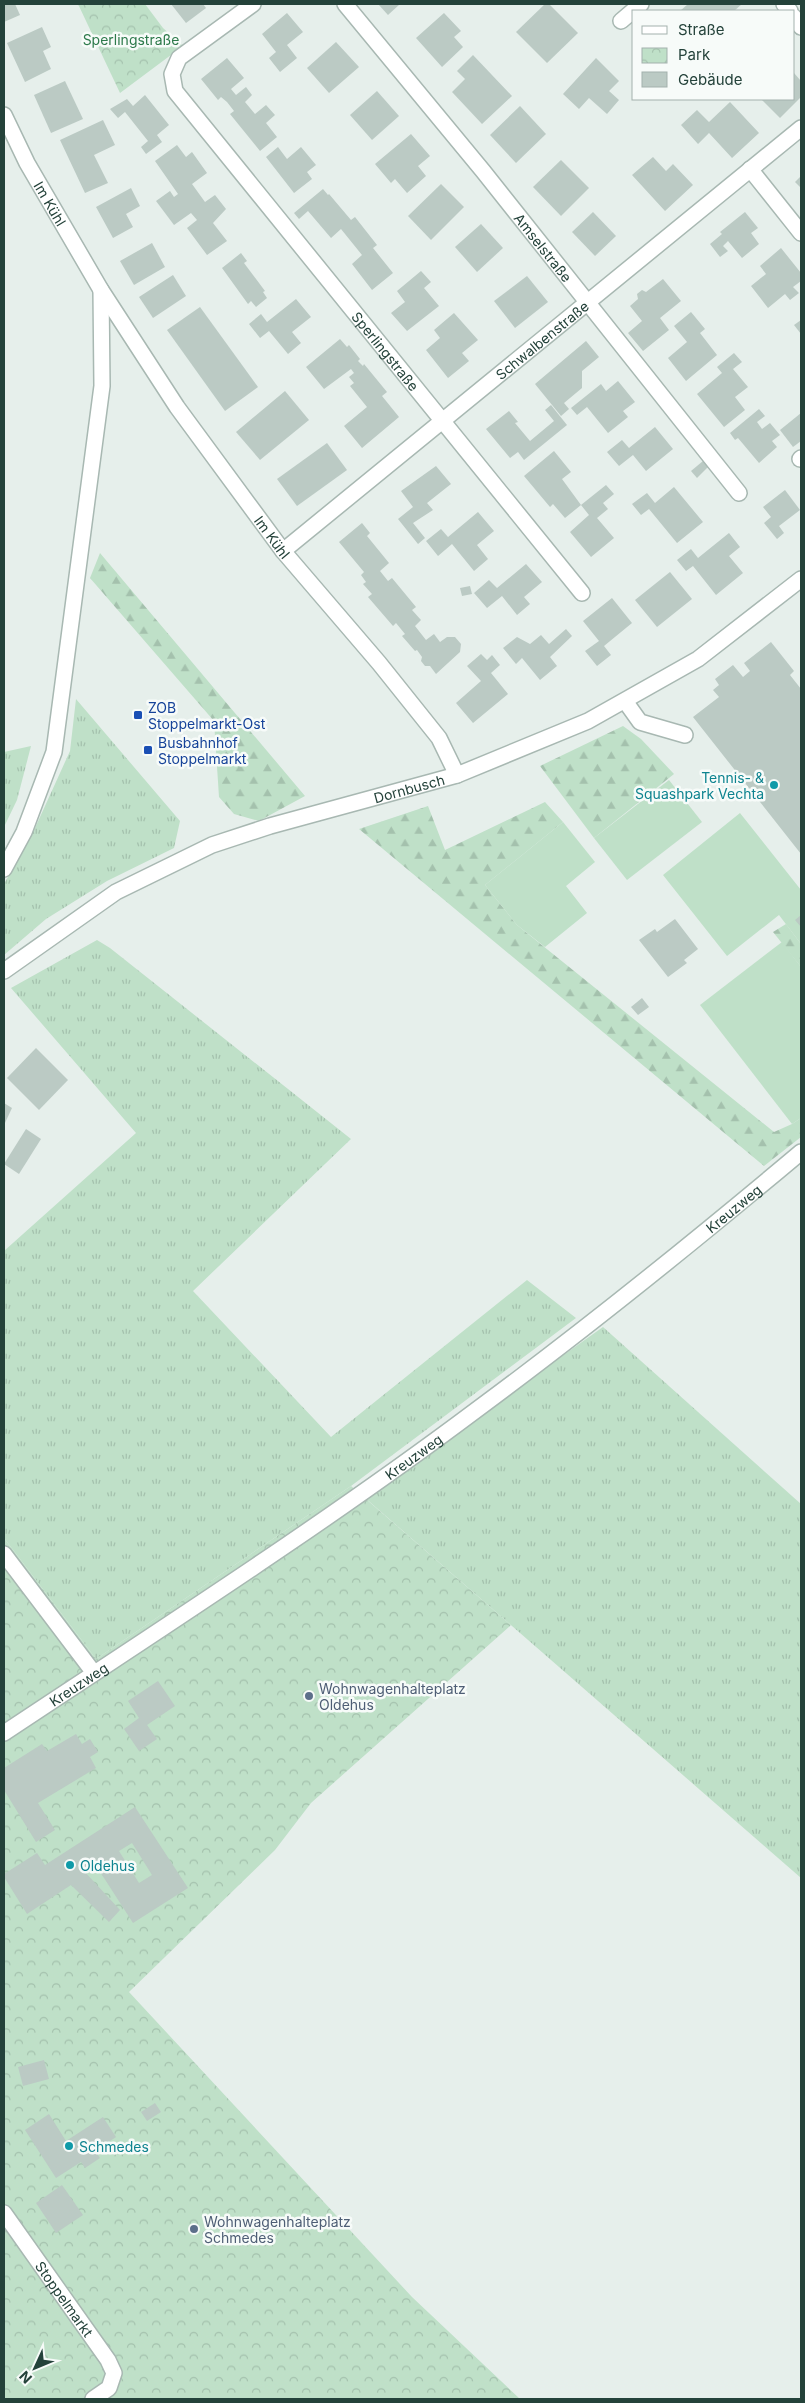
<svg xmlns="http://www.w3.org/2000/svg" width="805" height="2403" viewBox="0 0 805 2403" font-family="Inter,sans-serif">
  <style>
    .grass { fill: url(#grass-tufts) }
    .forest { fill: url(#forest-firs) }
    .park { fill: url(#park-crowns) }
    .pitch { fill: #bfe0c8 }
    .building { fill: #bbcac4; fill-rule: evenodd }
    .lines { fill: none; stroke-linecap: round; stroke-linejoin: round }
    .minor-casing { stroke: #a8b8b2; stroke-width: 18 }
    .minor { stroke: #fff; stroke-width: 15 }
    .transit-dot { fill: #1a4fb4; stroke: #f7fbf9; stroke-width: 2 }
    .culture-dot { fill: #0f9aa8; stroke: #f7fbf9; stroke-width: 2 }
    .service-dot { fill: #5c6f8a; stroke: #f7fbf9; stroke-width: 2 }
    .labels { text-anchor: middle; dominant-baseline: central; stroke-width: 5; stroke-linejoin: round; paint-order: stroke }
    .park-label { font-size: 14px; fill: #2d7a4b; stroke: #f7fbf9 }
    .street-label { font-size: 14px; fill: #24423a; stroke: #f7fbf9 }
    .transit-label { font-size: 14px; fill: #164399; stroke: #f7fbf9; text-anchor: start }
    .culture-label { font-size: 14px; fill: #0d838f; stroke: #f7fbf9; text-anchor: start }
    .service-label { font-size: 14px; fill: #4e5e75; stroke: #f7fbf9; text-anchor: start }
  </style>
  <defs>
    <pattern id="grass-tufts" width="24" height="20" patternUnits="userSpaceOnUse" patternTransform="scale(1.25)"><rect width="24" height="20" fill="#bfe0c8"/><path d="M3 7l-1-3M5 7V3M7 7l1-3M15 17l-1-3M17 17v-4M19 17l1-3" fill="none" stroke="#a4c1ad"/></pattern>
    <pattern id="forest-firs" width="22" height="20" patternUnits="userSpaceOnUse" patternTransform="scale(1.25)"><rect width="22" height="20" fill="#bfe0c8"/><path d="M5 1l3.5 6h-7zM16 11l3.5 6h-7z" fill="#a4c1ad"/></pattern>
    <pattern id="park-crowns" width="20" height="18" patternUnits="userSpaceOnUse" patternTransform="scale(1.25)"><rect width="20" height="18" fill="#bfe0c8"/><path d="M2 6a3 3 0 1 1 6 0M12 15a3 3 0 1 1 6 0" fill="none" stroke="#a4c1ad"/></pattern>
  </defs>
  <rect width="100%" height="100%" fill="#e6efeb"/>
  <g class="grass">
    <polygon points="76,699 180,821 174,848 107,881 46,919 4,955 4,884 35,828 70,751"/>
    <polygon points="31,746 17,800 4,827 4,752"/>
    <polygon points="97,940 110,948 351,1139 193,1291 331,1437 527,1280 576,1318 351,1486 96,1659 4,1538 4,1251 136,1133 11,988"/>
    <polygon points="603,1327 801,1504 801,1878 364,1497"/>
  </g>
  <g class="forest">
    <polygon points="100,553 305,796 259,821 234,814 219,797 214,721 90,578"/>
    <polygon points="623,726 641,739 674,774 594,838 540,766"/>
    <polygon points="545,802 563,822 485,885 517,925 774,1132 792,1124 801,1118 801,1137 764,1166 359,829 428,806 445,850"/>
    <polygon points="786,924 801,944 801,967 773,932"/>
  </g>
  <g class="park">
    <polygon points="78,4 145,4 163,28 183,46 120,93"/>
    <polygon points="351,1486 511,1625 311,1803 275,1850 129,1992 412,2297 520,2399 4,2399 4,1538 96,1659"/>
  </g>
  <g class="pitch">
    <polygon points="669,780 702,822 627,880 594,838"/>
    <polygon points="740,813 801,890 801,944 779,915 727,956 663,875"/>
    <polygon points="563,822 595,862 566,886 587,913 545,947 517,925 485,885"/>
    <polygon points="782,942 801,967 801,1118 792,1124 700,1005"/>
  </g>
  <g class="building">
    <polygon points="4,4 15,4 20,15 4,22"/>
    <polygon points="171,4 203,4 206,8 186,23"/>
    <polygon points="378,4 400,4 388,15"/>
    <polygon points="545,4 549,4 578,33 547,63 516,32"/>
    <polygon points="688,4 742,4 734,11 680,11"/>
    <polygon points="287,13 303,32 287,45 297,58 280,72 269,58 276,52 262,34"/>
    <polygon points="444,13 461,31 454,37 463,47 442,67 416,38"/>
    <polygon points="42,27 51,47 43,51 51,69 25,82 7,43"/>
    <polygon points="336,42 359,67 329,93 307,68"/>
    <polygon points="473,55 512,96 482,124 452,92 465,79 457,71"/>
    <polygon points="227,58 244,78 231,89 236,95 246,87 252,95 245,102 255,114 266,105 275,115 266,123 277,137 260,151 230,114 234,111 227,102 221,97 218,100 201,79"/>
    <polygon points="596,58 619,81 609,91 619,100 607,114 589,98 579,109 563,94"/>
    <polygon points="794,73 801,81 801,97 780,118 761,99 794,99"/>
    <polygon points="65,81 83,119 51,133 34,95"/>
    <polygon points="377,91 399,116 372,140 350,115"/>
    <polygon points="145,95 169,125 157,135 162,142 146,154 141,147 148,141 125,112 118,118 110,109 127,99 133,106"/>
    <polygon points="730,102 759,133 732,158 709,133 698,144 681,125 697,110 709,122"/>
    <polygon points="520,106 546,134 516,163 490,135"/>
    <polygon points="103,120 115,145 94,155 108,183 85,193 60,140"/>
    <polygon points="411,134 430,156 418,166 426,176 407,193 395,179 391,183 375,164"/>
    <polygon points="177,145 186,157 192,152 207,173 192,184 205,202 215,195 226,209 213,223 227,241 207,255 187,228 197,220 191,213 174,225 156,201 170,191 174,197 178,194 155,161"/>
    <polygon points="278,147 287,159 301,147 316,165 307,172 312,179 294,193 266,157"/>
    <polygon points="653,157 666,171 673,164 693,185 665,211 632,175"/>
    <polygon points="561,160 589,188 561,216 533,187"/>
    <polygon points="801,176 801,188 795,182"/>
    <polygon points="441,184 464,207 431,240 408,216"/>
    <polygon points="131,188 140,206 126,214 133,227 113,238 96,207"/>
    <polygon points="323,189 328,195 329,194 351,220 355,217 377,245 373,248 393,273 372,290 352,264 362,255 341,229 331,238 308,211 299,219 294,213"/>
    <polygon points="593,212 616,236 595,256 572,232"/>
    <polygon points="745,212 758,228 751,233 759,244 742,258 728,241 723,246 728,251 720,257 710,244 722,234 720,232"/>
    <polygon points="481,224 503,248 477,272 455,247"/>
    <polygon points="152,243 165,267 134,285 120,261"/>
    <polygon points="781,248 801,273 801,281 793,287 799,293 790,300 785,294 768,308 751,286 766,274 760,266"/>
    <polygon points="241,253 247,261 244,263 265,291 263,292 267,298 256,307 251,301 248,304 222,268"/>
    <polygon points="421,271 431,282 424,288 439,306 407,331 391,313 405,302 397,291"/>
    <polygon points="173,275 186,296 153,318 139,297"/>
    <polygon points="527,276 548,302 515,328 494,301"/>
    <polygon points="663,279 681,301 660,318 669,330 643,351 628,333 642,321 630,306 638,299 637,294 642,290 646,292"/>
    <polygon points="296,299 311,317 292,332 301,343 288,354 269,331 260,338 249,324 261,314 267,322"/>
    <polygon points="200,307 258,387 225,411 167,330"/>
    <polygon points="691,312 705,329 700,333 717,355 686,381 668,358 687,342 674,326"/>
    <polygon points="454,313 478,340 462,353 469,361 448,378 426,350 440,338 434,330"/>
    <polygon points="801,320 801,334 794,325"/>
    <polygon points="340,339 347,347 349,345 360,359 358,361 363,366 364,364 387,392 382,396 399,417 362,448 344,426 367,407 350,386 354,383 349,377 354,373 351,369 324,389 306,367"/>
    <polygon points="586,341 599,357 582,371 582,388 564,403 569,409 561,416 535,384"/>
    <polygon points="734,353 742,362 733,369 748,387 735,397 745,410 724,427 697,394 722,373 717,367"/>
    <polygon points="618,381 635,402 623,411 628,417 608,433 587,407 577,415 571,408 601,384 606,391"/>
    <polygon points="285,391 309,420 260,460 236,432"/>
    <polygon points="551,405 567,425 524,460 518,452 510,458 486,429 509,411 518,422 515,423 530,441 554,421 545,410"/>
    <polygon points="759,409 765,416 757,422 762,429 770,423 780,435 772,441 777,447 759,463 738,438 735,440 730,433"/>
    <polygon points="801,413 801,441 793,447 780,430"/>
    <polygon points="655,427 673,449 646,471 633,455 619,466 607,452 622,440 629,448"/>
    <polygon points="327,443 347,470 297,506 277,479"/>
    <polygon points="554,451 571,472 562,479 581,505 606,485 614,494 603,503 608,509 597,518 614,538 591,557 570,532 589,515 581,505 565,518 553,504 550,507 524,476"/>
    <polygon points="703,461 708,467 697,478 691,471"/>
    <polygon points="436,466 451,484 427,503 433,510 413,523 425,538 418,544 398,519 413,507 401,491"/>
    <polygon points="674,487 703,522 677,543 649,509 641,515 632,504 647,493 655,503"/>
    <polygon points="785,490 800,510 779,526 784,533 777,539 764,523 771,517 763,507"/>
    <polygon points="478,512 494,531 477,545 488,559 474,571 452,544 438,556 426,541 441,529 448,537"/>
    <polygon points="362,523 370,533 367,536 389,563 380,571 388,581 392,578 416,607 412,610 421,620 415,626 426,640 434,634 440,642 447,637 455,637 461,644 460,652 436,674 430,666 425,666 421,661 422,657 417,650 415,651 402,636 405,634 396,623 393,626 368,597 372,594 363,584 366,582 361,575 364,572 339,542"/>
    <polygon points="729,533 740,547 729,556 743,573 716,595 693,566 686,571 677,560 691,549 698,558"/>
    <polygon points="526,564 542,582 524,597 530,604 517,615 502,596 487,608 474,593 489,580 497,588"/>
    <polygon points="670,572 692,599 657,627 635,600"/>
    <polygon points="470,586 472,594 462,596 460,588"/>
    <polygon points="612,598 632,623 604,646 611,655 597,666 585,651 599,641 583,621"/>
    <polygon points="566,629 572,636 550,657 557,666 540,680 522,658 516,664 503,648 517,637 530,644 541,635 549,644"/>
    <polygon points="771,642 794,671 790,675 801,689 801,854 693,717 719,697 713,690 719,685 715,679 733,665 743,677 750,671 744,663"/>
    <polygon points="481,654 487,660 492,655 500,665 491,673 508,694 473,723 456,703 481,681 467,666"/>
    <polygon points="801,915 801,927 795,920"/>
    <polygon points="675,919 698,949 684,960 687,963 668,977 639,940 655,929 657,932"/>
    <polygon points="642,998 649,1007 638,1015 631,1007"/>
    <polygon points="36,1048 68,1080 39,1110 7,1078"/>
    <polygon points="4,1103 12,1108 4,1125"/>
    <polygon points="26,1129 41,1139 19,1174 4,1164"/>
    <polygon points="158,1681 175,1706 147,1725 157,1739 139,1751 124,1729 139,1718 128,1701"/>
    <polygon points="76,1734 82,1744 90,1739 98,1752 90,1757 96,1768 38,1803 55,1830 36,1842 4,1790 4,1768 42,1744 47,1751"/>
    <path d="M135,1807L188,1888L133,1923L95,1864L84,1871L120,1910L109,1922L71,1885L27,1914L4,1877V1874L37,1853L45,1865ZM132,1843L152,1875L139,1883L119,1851Z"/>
    <polygon points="44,2060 49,2079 23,2086 18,2067"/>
    <polygon points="155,2103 161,2112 147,2121 141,2112"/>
    <polygon points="49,2114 66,2141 103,2117 116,2137 95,2151 100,2158 85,2168 81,2162 56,2178 25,2130"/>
    <polygon points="62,2185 83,2215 56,2233 36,2203"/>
  </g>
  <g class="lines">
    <defs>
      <g id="minor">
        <path id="s1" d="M253,4L179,58L172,74L175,91L582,593"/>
        <path id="s2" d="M345,4L483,171L739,493"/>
        <polyline points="784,4 790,11"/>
        <polyline points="794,17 801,27"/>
        <polyline points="621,21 641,4"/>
        <path id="s3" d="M4,115L27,163L101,290L177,407L283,551L379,663L439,738L457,775"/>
        <polyline points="750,169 801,233"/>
        <polyline points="800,459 801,458"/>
        <path id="s4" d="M283,551L801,128"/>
        <polyline points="625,701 640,722 685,735"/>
        <polyline points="4,869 24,832 54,752 102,386 101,290"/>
        <path id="s5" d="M4,971L116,892L212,845L270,826L457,775L588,721L698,659L801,579"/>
        <polyline points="4,1554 94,1673"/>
        <path id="s6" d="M4,1733C162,1628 323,1525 475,1411C586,1329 695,1241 801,1152"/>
        <path id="s7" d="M4,2213L108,2360L114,2373L109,2388L93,2399"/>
      </g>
    </defs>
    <use href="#minor" class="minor-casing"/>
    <use href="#minor" class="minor"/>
  </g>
  <g class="transit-dot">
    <rect x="133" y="710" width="10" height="10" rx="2.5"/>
    <rect x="143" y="745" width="10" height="10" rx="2.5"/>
  </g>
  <g class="culture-dot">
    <circle cx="774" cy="785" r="5"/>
    <circle cx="70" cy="1865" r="5"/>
    <circle cx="69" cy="2146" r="5"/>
  </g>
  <g class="service-dot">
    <circle cx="309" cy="1696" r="5"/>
    <circle cx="194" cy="2229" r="5"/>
  </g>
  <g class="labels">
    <g class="park-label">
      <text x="131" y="39">Sperlingstraße</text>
    </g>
    <g class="street-label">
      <text stroke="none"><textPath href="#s3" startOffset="100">Im Kühl</textPath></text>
      <text stroke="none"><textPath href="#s2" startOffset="314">Amselstraße</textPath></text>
      <text stroke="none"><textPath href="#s4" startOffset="334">Schwalbenstraße</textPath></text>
      <text stroke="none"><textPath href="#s1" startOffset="461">Sperlingstraße</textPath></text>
      <text stroke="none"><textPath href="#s3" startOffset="501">Im Kühl</textPath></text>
      <text stroke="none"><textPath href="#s5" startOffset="449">Dornbusch</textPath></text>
      <text stroke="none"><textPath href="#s6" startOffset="899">Kreuzweg</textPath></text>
      <text stroke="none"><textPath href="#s6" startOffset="494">Kreuzweg</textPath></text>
      <text stroke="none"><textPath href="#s6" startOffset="89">Kreuzweg</textPath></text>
      <text stroke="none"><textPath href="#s7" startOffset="105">Stoppelmarkt</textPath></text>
    </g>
    <g class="transit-label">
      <text x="148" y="707">ZOB<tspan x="148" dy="16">Stoppelmarkt-Ost</tspan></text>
      <text x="158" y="742">Busbahnhof<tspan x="158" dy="16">Stoppelmarkt</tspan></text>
    </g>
    <g class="culture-label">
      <text x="764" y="777" text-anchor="end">Tennis- &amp;<tspan x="764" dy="16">Squashpark Vechta</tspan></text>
      <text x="80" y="1865">Oldehus</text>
      <text x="79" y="2146">Schmedes</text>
    </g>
    <g class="service-label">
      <text x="319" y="1688">Wohnwagenhalteplatz<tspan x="319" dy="16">Oldehus</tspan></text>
      <text x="204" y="2221">Wohnwagenhalteplatz<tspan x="204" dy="16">Schmedes</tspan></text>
    </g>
  </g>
  <rect width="805" height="2403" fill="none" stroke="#24423a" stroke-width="10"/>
  <rect x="632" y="10" width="162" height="90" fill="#f7fbf9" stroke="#a3b1ad"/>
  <rect x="642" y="26" width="25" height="8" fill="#ffffff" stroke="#a3b1ad"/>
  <text x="678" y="35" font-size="15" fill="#24423a">Straße</text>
  <rect x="642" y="48" width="25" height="15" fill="url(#park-crowns)" stroke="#a3b1ad"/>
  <text x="678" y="60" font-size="15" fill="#24423a">Park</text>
  <rect x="642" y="72" width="25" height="15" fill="#bbcac4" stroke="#a3b1ad"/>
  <text x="678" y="85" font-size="15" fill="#24423a">Gebäude</text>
  <g transform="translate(35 2368) rotate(226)" stroke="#f7fbf9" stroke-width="4" paint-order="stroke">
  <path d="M0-4L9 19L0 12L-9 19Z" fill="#24423a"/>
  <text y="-8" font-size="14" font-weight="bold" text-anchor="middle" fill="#24423a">N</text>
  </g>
</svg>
